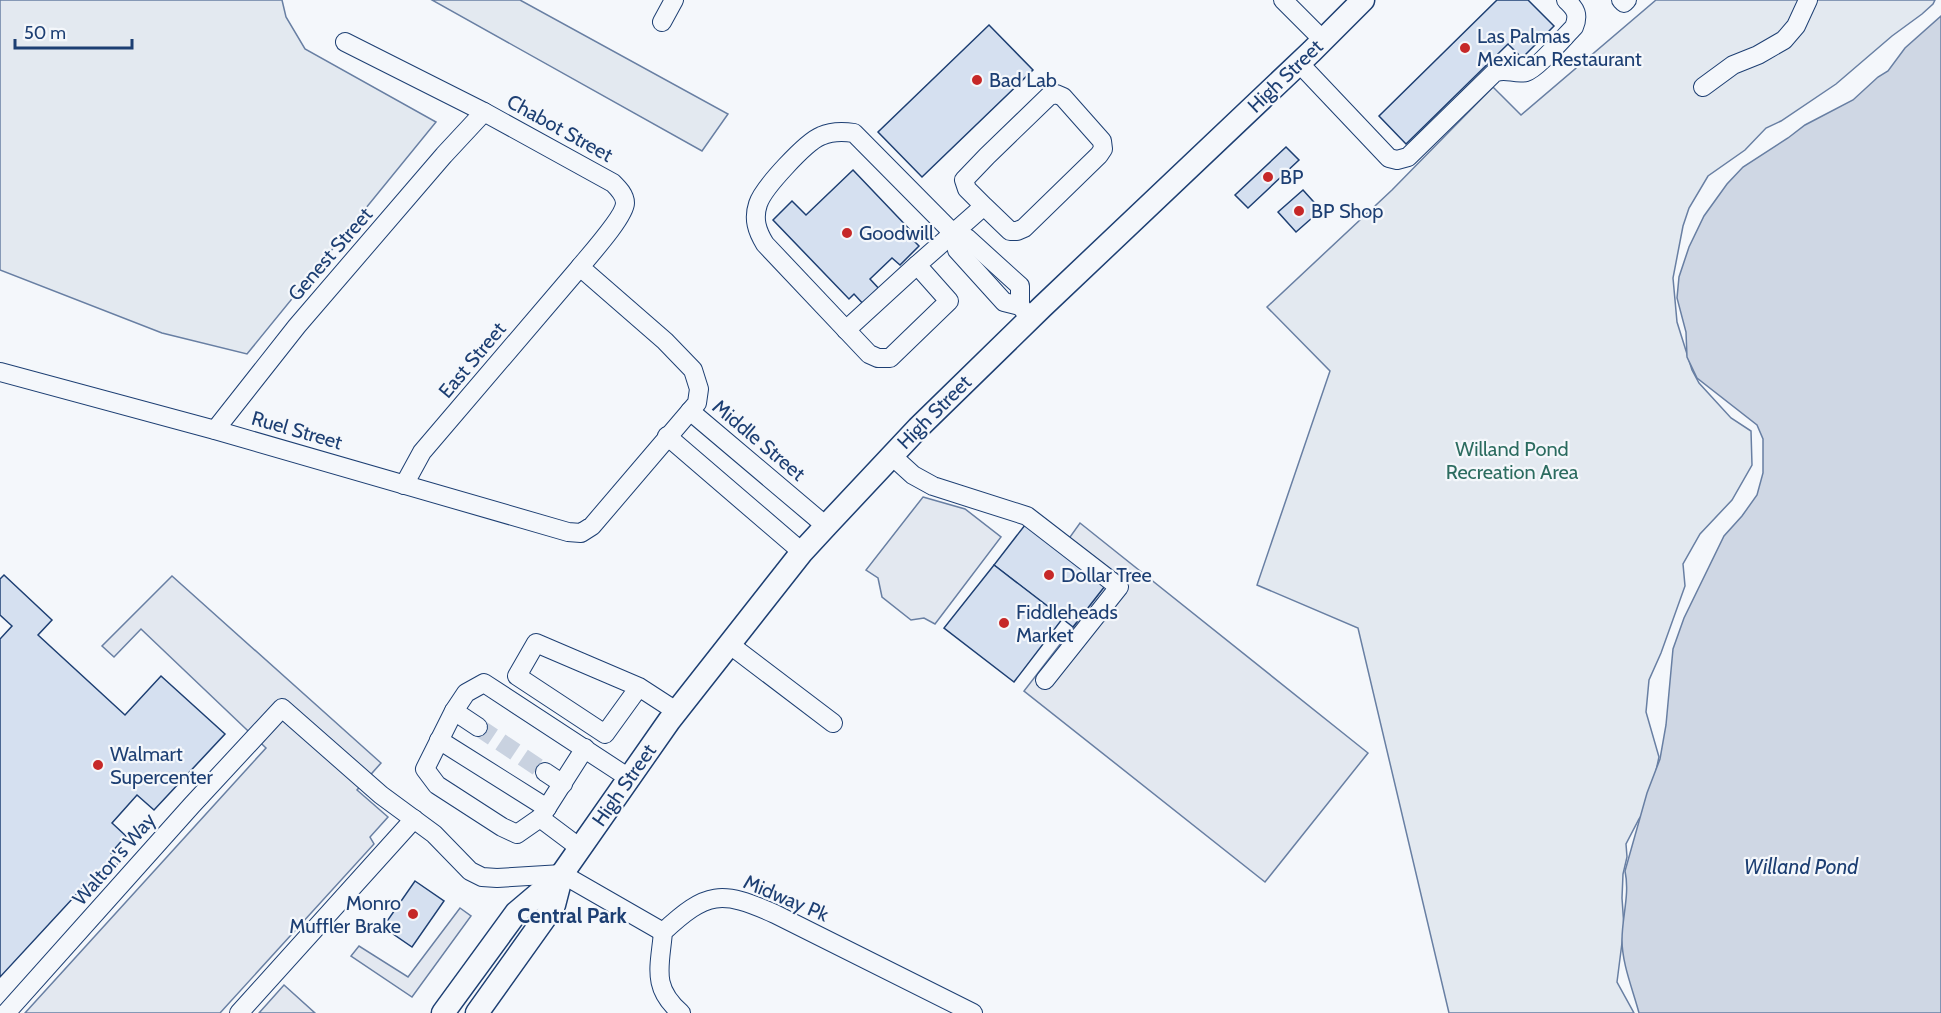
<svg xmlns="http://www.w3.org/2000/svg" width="1941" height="1013" viewBox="0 0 1941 1013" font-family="Cabin,sans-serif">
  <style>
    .green { fill: #e3e9f0; stroke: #687fa3; stroke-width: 1.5 }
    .parking { fill: #e3e8f0; stroke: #687fa3; stroke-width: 1.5 }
    .water { fill: #cfd7e4; stroke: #687fa3; stroke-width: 1.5 }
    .building { fill: #d5e0f0; stroke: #1d3f73; stroke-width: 1.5 }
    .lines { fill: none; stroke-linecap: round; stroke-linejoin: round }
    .minor-tunnel { stroke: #c9d2e0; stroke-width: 18; stroke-dasharray: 18 9; stroke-linecap: butt }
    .minor-casing { stroke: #1d3f73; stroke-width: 20 }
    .major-casing { stroke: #1d3f73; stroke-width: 25 }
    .minor { stroke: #f4f7fb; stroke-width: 18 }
    .major { stroke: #f4f7fb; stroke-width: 22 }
    .poi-dot { fill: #c62828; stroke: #f4f7fb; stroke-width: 2 }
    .labels { text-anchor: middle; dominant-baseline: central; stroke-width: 4.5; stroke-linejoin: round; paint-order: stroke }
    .poi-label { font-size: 20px; fill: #1d3f73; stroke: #f4f7fb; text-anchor: start }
    .street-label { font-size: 20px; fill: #1d3f73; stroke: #f4f7fb }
    .park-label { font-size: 20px; fill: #2c6c60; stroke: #f4f7fb }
    .water-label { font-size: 21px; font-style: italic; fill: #1d3f73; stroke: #f4f7fb }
    .neighbourhood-label { font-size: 21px; font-weight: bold; fill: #1d3f73; stroke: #f4f7fb }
  </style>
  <rect width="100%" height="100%" fill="#f4f7fb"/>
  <g class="green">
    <polygon points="0,0 282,0 286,17 305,49 436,122 247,354 162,333 0,270"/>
    <polygon points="432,0 520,0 728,114 702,151"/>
    <polygon points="1656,0 1935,0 1933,4 1922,14 1892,36 1836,84 1781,121 1766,128 1745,150 1708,176 1689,208 1683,226 1673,278 1677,322 1692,370 1699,383 1731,418 1751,431 1752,465 1732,500 1700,534 1683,564 1685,586 1661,653 1649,680 1646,712 1659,757 1648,807 1639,819 1626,844 1627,857 1623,874 1622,898 1624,927 1617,982 1634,1013 1449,1013 1358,628 1257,585 1330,371 1267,307 1392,190 1493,87 1521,115"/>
  </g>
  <g class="parking">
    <polygon points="923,497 965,509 1001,537 935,624 924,618 911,620 882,597 878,578 866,570"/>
    <polygon points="1080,523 1368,753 1265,882 1024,691 1105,586 1060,551"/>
    <polygon points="172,576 381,763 357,790 388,817 370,837 374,844 220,1013 25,1013 266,748 141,629 114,657 102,646"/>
    <polygon points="460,908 471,916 412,997 351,956 359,946 408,977"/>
    <polygon points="284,985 315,1013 259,1013"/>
  </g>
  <path class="water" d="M1941,16V1013H1639C1633,990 1622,964 1622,940C1622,917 1630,894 1625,871L1647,793L1660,759L1666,725L1673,649L1684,618L1724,536L1742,516L1757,495L1763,473V439L1757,425L1697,378L1687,357L1686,332L1677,298L1679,277L1689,247L1704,216L1727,184L1743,167L1788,138L1805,125L1853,100L1878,77L1888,71L1905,48Z"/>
  <g class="building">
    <polygon points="1497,0 1528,0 1554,26 1522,58 1508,44 1406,144 1379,116"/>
    <polygon points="989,25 1033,70 922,177 878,132"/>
    <polygon points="1286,147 1299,160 1248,208 1235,195"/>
    <polygon points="853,170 915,235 912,239 919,246 900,265 892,258 870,279 882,292 866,307 854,294 849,299 773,220 792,201 806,215"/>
    <polygon points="1303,190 1321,210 1296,232 1278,212"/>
    <polygon points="1025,525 1105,586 1073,627 994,565"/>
    <polygon points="994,565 1063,618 1014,682 944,628"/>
    <polygon points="4,575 52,620 38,635 125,715 161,676 225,734 154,810 137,795 112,823 126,836 111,853 120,861 93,890 86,884 0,977 0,639 12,626 0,615 0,579"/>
    <polygon points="415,881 444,901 412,947 383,927"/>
  </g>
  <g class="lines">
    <polyline class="minor-tunnel" points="478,727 545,772"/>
    <defs>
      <g id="minor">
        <polyline points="1283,0 1323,40"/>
        <polyline points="1621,0 1624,3 1627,0"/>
        <polyline points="662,22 674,0"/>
        <path d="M1299,63L1389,158L1397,160L1408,157L1494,73C1505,67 1515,75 1526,72C1537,69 1565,36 1574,27C1579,15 1576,9 1566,0"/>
        <polyline points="1703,87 1733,65 1758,55 1784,40 1796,26 1808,0"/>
        <path d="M984,206L1010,231H1017L1024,228L1099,155L1103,149L1102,141L1063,97L1056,94L1049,96L987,156L964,180L967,189L984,206L917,265L949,301L890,358H878L869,354L765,244C757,231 753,219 758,204C763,188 806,142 821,136C832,131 842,131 854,133L954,234L967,238L1020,286V306"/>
        <polyline points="954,234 957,250 1004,302 1020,306 1028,315"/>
        <polyline points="846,330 917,265"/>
        <path d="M0,372L215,430L568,532L581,533L592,526L697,403L699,389L693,370L665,341L580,267C589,256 625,216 625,203C625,195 618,188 613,183L484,112L345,42"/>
        <polyline points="690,411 826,526"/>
        <polyline points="215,430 297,326 444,155 484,112"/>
        <polyline points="667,436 802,552"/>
        <polyline points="891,455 913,475 933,486 1027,516 1119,587 1045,680"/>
        <polyline points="404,485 422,452 580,267"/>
        <polyline points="729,644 833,723"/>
        <polyline points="639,687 605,734 517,676 536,643 639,687 676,711"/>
        <polyline points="454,711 478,727"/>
        <polyline points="439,740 547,808"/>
        <polyline points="545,772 563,784"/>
        <polyline points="541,817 585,748"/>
        <polyline points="580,848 540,818 517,834 502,827 437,785 425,769 454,711 466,693 484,683 629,778"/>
        <polyline points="6,1013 192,805 282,708 381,795 434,834 470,871 482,877 497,878 562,874 663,932"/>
        <polyline points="239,1013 414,819"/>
        <path d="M681,1013C651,987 660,967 663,932C707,891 721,890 775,914L973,1013"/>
      </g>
      <g id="major">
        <polyline points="443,1013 516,913 562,874 669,721 802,552 826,526 918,428 1042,307 1312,51 1363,0"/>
        <polyline points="477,1013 554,905 562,874"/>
      </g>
    </defs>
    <use href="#minor" class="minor-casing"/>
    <use href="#major" class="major-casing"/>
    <use href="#minor" class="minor"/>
    <use href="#major" class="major"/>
  </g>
  <g class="poi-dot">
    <circle cx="1465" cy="48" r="6"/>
    <circle cx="977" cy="80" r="6"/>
    <circle cx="1268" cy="177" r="6"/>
    <circle cx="1299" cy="211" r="6"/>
    <circle cx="847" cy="233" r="6"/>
    <circle cx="1049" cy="575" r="6"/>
    <circle cx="1004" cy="623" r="6"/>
    <circle cx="98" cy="765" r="6"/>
    <circle cx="413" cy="914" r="6"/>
  </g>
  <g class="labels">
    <g class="poi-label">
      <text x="1477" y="36">Las Palmas<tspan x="1477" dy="23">Mexican Restaurant</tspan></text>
      <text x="989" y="80">Bad Lab</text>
      <text x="1280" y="177">BP</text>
      <text x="1311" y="211">BP Shop</text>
      <text x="859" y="233">Goodwill</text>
      <text x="1061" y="575">Dollar Tree</text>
      <text x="1016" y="612">Fiddleheads<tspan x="1016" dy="23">Market</tspan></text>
      <text x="110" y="754">Walmart<tspan x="110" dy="23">Supercenter</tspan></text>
      <text x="401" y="903" text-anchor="end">Monro<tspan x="401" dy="23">Muffler Brake</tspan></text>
    </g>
    <g class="street-label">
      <text transform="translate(1285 76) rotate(-44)">High Street</text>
      <text transform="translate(560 128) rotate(29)">Chabot Street</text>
      <text transform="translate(330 254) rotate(-49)">Genest Street</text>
      <text transform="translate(472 360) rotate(-50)">East Street</text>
      <text transform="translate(934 412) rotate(-45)">High Street</text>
      <text transform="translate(297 430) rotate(16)">Ruel Street</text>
      <text transform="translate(759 440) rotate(40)">Middle Street</text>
      <text transform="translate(624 785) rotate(-55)">High Street</text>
      <text transform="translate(114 859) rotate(-49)">Walton's Way</text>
      <text transform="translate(786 898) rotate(23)">Midway Pk</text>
    </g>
    <g class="park-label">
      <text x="1512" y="449">Willand Pond<tspan x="1512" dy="23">Recreation Area</tspan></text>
    </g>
    <g class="water-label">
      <text x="1801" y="866">Willand Pond</text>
    </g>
    <g class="neighbourhood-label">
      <text x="572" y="915">Central Park</text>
    </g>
  </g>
  <path d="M15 39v9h117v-9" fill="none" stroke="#1d3f73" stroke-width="3"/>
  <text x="24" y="39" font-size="18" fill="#1d3f73" stroke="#f4f7fb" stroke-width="4.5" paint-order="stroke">50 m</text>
</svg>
